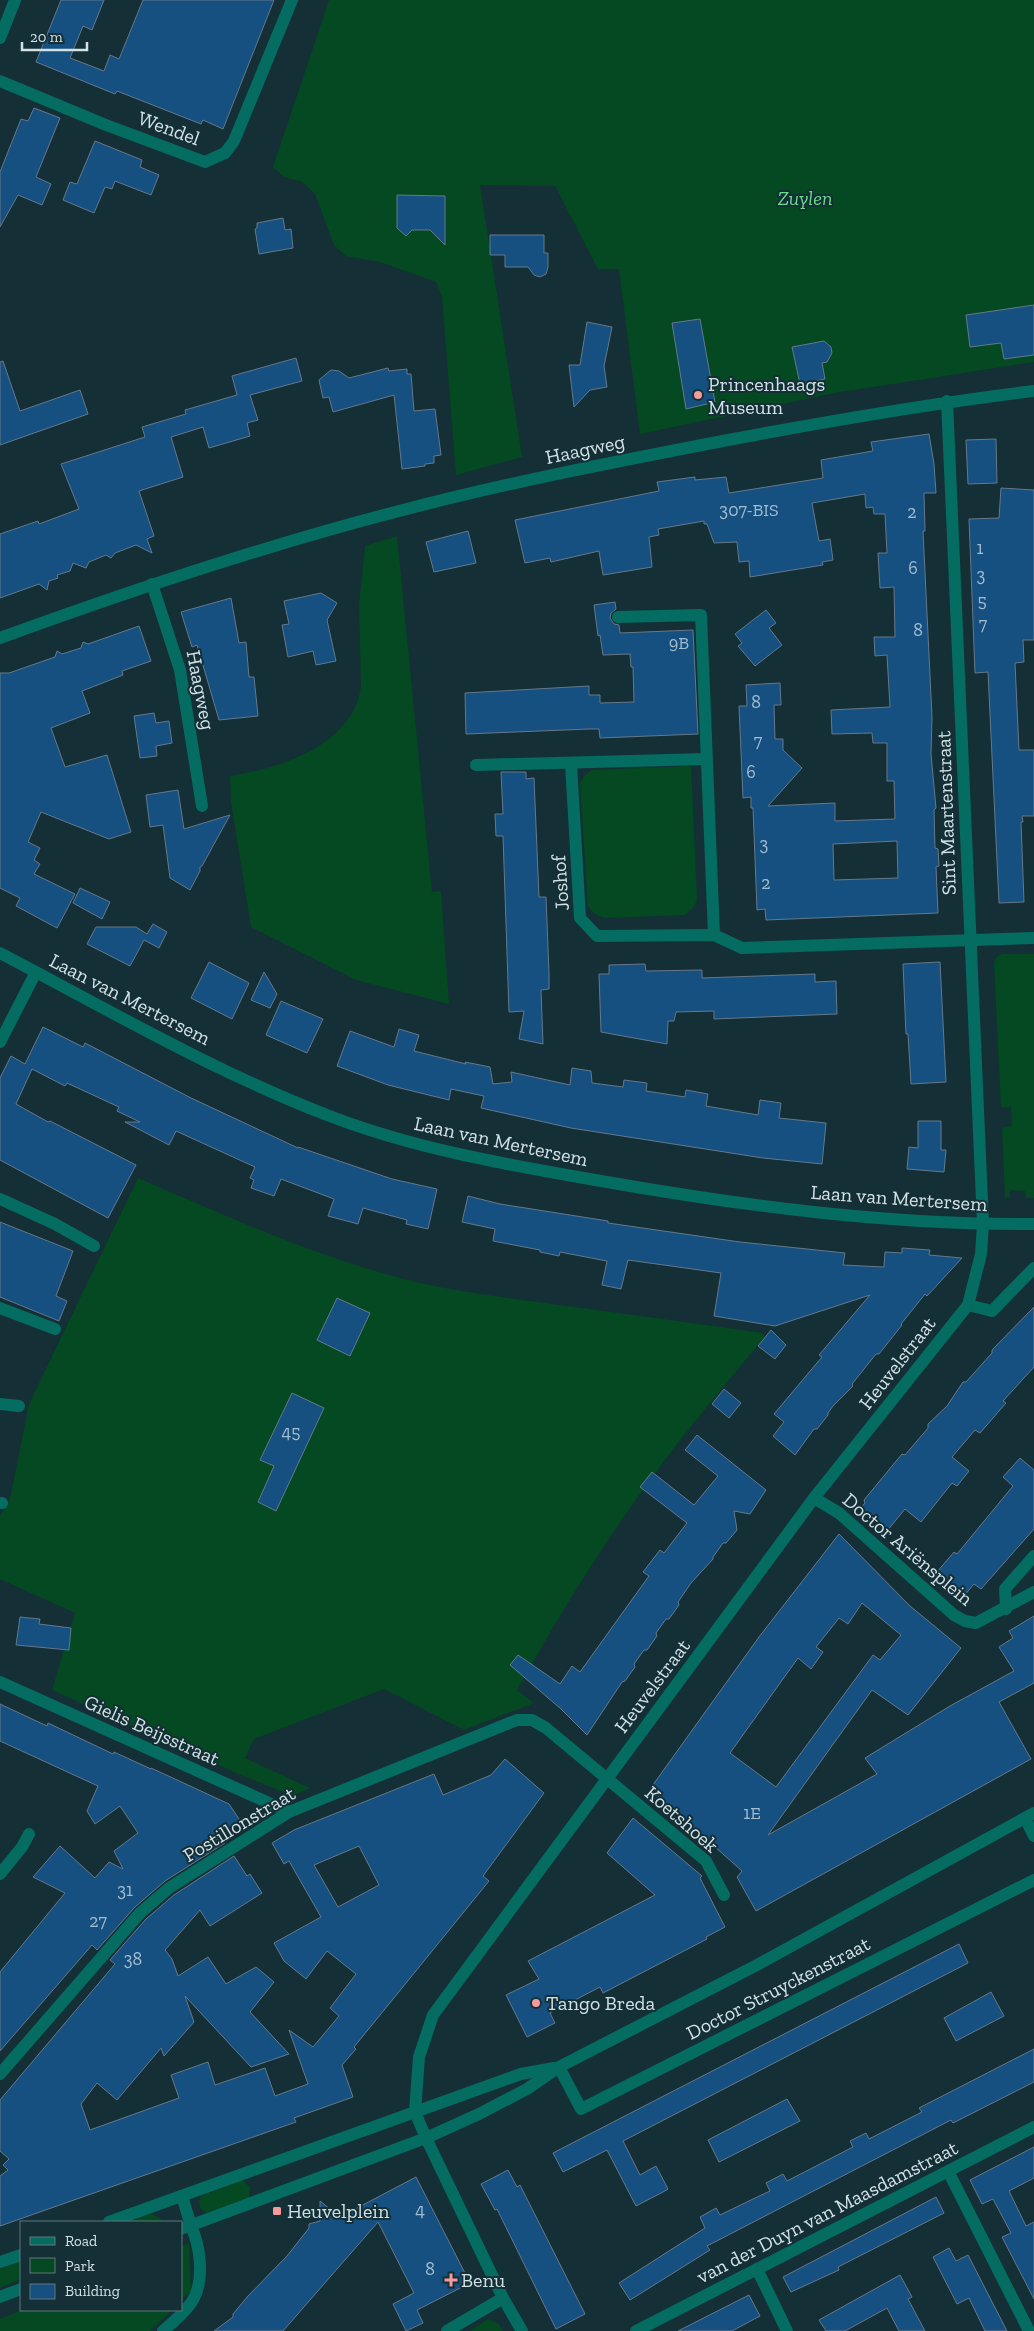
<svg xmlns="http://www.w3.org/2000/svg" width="1034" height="2331" viewBox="0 0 1034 2331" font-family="'Zilla Slab',serif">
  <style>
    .green { fill: #044921 }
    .building { fill: #155081; stroke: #66788a; fill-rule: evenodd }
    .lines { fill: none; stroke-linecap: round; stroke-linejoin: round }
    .minor { stroke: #046c61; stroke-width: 12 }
    .tertiary { stroke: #046c61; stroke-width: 12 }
    .poi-dot { fill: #f59b9d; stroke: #142f36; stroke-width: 2 }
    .labels { text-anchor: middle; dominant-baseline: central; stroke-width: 4; stroke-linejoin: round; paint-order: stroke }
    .number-label { font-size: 18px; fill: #a3bdcd }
    .street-label { font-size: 20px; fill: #d2e1e6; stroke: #142f36 }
    .park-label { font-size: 20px; font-style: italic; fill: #6add8c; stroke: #142f36 }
    .poi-label { font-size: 20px; fill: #d2e1e6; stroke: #142f36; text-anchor: start }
  </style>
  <rect width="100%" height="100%" fill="#142f36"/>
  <g class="green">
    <polygon points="329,0 1034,0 1034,362 835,393 640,434 619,269 598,269 555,186 480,185 522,457 456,475 442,297 436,282 380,262 346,256 334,245 315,194 302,182 284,177 273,167"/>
    <path d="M397,536L432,892L441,891L449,1004L356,980L251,927L231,802L230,776C280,768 352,746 361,687L359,605L365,546Z"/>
    <polygon points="691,766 697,900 693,908 685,915 604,918 594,913 588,906 580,783 584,776 592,770"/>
    <polygon points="1002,954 1034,954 1034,1198 1026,1198 1025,1191 1010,1190 1010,1197 1005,1197 1002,1127 1012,1126 1011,1107 1001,1107 994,963 996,958"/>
    <path d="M138,1178C224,1215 309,1254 400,1278C450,1291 501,1297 552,1304C622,1313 692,1323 762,1333L765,1336C729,1381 690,1425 656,1472C604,1542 559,1615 517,1690L534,1703L464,1730L384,1689L254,1739L245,1758L310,1788L293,1796L236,1773L52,1690L75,1613L0,1579V1516L10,1499L29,1404Z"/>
    <path d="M243,2180L250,2188L249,2198L207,2213C200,2210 197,2203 201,2196Z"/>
    <polygon points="151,2214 160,2218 162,2222 127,2222"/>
    <polygon points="189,2243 191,2291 181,2300 181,2246"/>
    <polygon points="21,2261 21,2279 0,2288 0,2269"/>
    <polygon points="22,2310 172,2310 150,2331 0,2331 0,2319"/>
    <polygon points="488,2319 499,2324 503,2331 470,2331"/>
  </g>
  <g class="building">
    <polygon points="61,0 104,0 92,30 83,26 70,58 104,71 110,55 119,59 143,0 274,0 223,129 203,120 201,124 117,91 115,94 36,62"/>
    <polygon points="34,108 60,118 36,177 51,184 42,205 18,195 0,227 0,172 21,119 28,121"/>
    <polygon points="95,141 142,160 140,167 159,175 151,195 115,181 112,189 105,187 94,213 63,200 70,182 77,184"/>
    <polygon points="397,195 445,196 445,245 430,230 412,230 406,236 397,228"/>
    <polygon points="283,218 285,230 291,229 293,248 259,254 255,229 257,228 257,223"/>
    <polygon points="490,235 544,235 544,253 548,253 548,267 546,274 540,277 534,275 528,267 505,267 505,255 490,255"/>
    <polygon points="1034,305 1034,355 1004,359 1001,343 970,347 966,315"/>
    <polygon points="700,319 715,402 686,409 672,323"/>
    <polygon points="587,322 612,327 604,366 607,387 590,390 574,407 569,365 580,365"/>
    <polygon points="824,341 831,347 832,353 827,362 822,363 825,379 800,384 792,347"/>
    <polygon points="296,358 302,381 250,395 258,420 247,423 250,436 209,448 203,427 171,437 183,477 139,491 154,536 147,539 152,553 136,545 115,553 111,558 106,555 89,562 86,568 73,563 70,571 57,575 58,578 49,581 47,590 39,584 0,598 0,534 38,521 39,524 79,509 61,464 145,437 142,427 186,414 185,410 237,395 232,376"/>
    <polygon points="3,361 20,411 80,390 88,414 0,445 0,362"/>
    <polygon points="388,368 389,371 407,369 407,374 411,374 414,411 435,409 441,455 434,456 434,463 425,464 425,466 402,469 394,395 333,412 329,397 323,398 319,380 331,370 339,371 349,378"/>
    <path d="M929,434L934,464L936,493H924L925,531H923L932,717L931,754L936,808L934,810L935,848L938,849L939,866L936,867L938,913L766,920L765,909L757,910L753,808H751V797L743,798L739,706H747L746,685L780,683L781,705H774L775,739H783V750L802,768L768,806L835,803V821L895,819L894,781H887V743H873L872,733L832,734L831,710L890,707L887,655L875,656L874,637H895L894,587L880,588L878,553H887L885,514H874L873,507L866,508L865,494L812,503L819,541L830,539L833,560L822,562L823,565L750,577L749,561L739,562L737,542L714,543L707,524H704V521L658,529L659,535L649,537L652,567L603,575L599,551L551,562L550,558L525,563L515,520L659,491L657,482L695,477V480L726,477L729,493L823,478L821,460L873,451L871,442ZM897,841L898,878L834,880L833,844Z"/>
    <polygon points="996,439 997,483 968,484 966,440"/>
    <polygon points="1001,488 1034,490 1034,640 1023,640 1024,662 1015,663 1019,750 1034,750 1034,816 1022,816 1023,822 1021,822 1024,902 999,903 988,672 975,673 969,519 999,518"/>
    <polygon points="468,531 476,563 434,572 426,542"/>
    <polygon points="321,593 337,603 327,620 336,661 316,665 313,651 288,657 282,625 289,624 284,601"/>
    <polygon points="231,598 239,643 246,642 249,677 254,677 258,716 219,720 197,645 192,647 181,612"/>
    <polygon points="615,602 616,609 611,613 610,618 614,624 619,625 620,633 693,630 698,734 600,738 599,729 589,729 466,734 465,693 589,686 589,695 600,695 600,703 634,702 633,667 631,667 630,654 603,655 600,635 598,636 594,605"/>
    <polygon points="766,610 776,623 769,628 782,645 755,666 738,646 742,643 735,634"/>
    <polygon points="139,626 151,661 122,671 123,675 82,691 90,713 51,728 65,767 107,755 131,832 109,839 41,812 28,842 40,848 34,860 40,864 34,874 75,894 57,928 16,906 20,898 0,888 0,673 9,673 55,657 57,651 62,654 81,648 83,642 88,644"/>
    <polygon points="154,713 156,723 169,721 172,743 156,746 157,756 140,758 134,716"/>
    <polygon points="501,772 526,772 526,779 534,778 539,897 546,897 549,972 549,989 541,990 543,1044 519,1039 524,1011 509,1012 503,836 496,836 495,814 503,814"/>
    <polygon points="178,790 184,829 230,815 202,866 200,867 200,871 190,890 170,878 163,825 150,827 146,795"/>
    <polygon points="80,888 110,902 102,919 73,903"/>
    <polygon points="153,924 167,932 159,948 144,940 130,966 87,944 96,927 136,927 147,934"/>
    <polygon points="209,962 249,983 232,1019 191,998"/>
    <polygon points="940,962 946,1082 911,1084 908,1034 906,1034 903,964"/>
    <polygon points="645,964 646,971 702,970 702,978 815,974 815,982 836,981 837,1014 714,1019 714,1011 676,1012 674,1021 668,1021 667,1044 601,1032 599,974 609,974 609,965"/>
    <polygon points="264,972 277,994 270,1008 251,1000"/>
    <polygon points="281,1001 323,1019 307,1053 266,1035"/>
    <polygon points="43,1027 83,1047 85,1043 191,1098 298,1148 298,1147 392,1179 437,1189 428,1229 406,1224 407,1220 363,1208 358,1224 328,1216 334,1199 281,1179 274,1196 251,1188 254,1180 250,1178 255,1167 176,1131 169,1145 125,1122 140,1122 117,1111 119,1107 67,1083 65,1086 32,1069 16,1104 48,1122 50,1121 136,1165 108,1218 0,1160 0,1078 11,1056 25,1064"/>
    <polygon points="399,1029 419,1035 414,1051 466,1064 465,1062 490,1067 493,1084 512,1082 511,1072 570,1085 572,1068 591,1071 592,1083 623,1087 624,1080 647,1083 646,1091 685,1097 686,1090 708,1094 706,1106 758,1115 760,1100 781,1103 779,1118 826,1123 822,1164 763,1158 571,1128 481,1108 484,1096 451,1089 449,1100 388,1085 337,1066 350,1031 394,1047"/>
    <polygon points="918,1121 941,1121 941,1150 946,1150 944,1172 907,1169 909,1147 918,1148"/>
    <polygon points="468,1196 500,1204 608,1221 608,1223 740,1242 845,1253 843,1265 884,1267 885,1252 902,1253 902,1248 930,1250 929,1255 962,1258 927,1296 925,1294 901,1324 902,1325 879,1354 876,1354 852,1384 853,1386 833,1406 828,1413 828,1415 817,1429 814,1429 795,1455 773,1436 784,1422 774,1414 822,1357 819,1355 870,1295 775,1326 714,1316 721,1273 628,1260 621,1289 602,1285 607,1261 560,1252 559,1256 540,1252 540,1250 493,1241 495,1229 462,1222"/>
    <polygon points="0,1222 73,1251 56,1296 67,1301 59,1321 0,1297"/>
    <polygon points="337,1298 370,1313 350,1356 317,1340"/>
    <polygon points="1034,1307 1034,1367 1003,1401 1006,1403 980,1433 975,1430 952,1457 969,1471 957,1486 952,1483 921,1522 905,1509 887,1531 860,1509 865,1503 864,1500 902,1454 905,1455 923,1434 928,1428 928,1424 947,1406 963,1382 966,1382 992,1353 992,1350"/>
    <polygon points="771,1330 786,1345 775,1359 758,1346"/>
    <polygon points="724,1389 741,1403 729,1418 712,1404"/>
    <polygon points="292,1393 324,1408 276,1511 258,1502 274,1466 260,1460"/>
    <polygon points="697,1435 766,1490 750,1514 734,1511 737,1530 726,1543 723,1543 713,1557 713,1559 691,1583 678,1602 679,1605 669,1619 666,1619 656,1633 657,1636 647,1650 644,1650 634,1664 635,1667 625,1681 622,1682 587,1735 561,1709 510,1665 518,1655 560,1684 572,1666 580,1672 649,1576 643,1572 660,1550 664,1553 687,1523 640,1487 652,1472 694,1505 718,1476 685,1450"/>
    <polygon points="1020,1458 1034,1470 1034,1529 981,1589 974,1584 964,1596 937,1572 954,1552 957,1554 1013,1486 1003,1477"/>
    <path d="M839,1534L910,1606L961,1648L908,1715L872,1690L768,1835L877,1774L865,1758L950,1706L1014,1671L999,1647L1013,1638L1009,1631L1034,1616V1683L999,1702L1031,1759L756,1911L737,1877L742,1871L650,1789L759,1637ZM862,1603L901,1635L880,1660L873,1655L776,1787L730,1753L798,1658L811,1669L823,1652L816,1647L839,1618L848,1624Z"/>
    <polygon points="20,1617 40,1619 39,1624 71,1628 69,1650 16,1645"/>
    <polygon points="0,1704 47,1726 48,1723 113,1754 114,1752 151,1769 151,1768 229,1804 241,1822 221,1836 225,1843 165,1881 135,1907 97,1950 92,1945 0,2051 0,1972 65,1893 33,1877 60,1846 95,1878 109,1862 123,1869 114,1851 138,1833 120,1806 95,1824 87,1811 98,1786 0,1741"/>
    <path d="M505,1759L544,1793L483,1876L489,1881L354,2047L356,2049L342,2065L353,2097L294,2118L296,2122L0,2226V2176L8,2170L3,2165L9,2159L0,2151V2100L115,1964L110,1960L146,1919L174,1895L234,1856L247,1876L250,1874L262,1893L210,1926L200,1910L165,1950L172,1959L178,1976L208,1957L226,1984L256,1967L274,1982L250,2012L289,2054L251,2067L185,1996L194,2022L164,2056L161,2048L117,2100L97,2083L81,2104L90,2130L179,2098L171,2075L208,2062L215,2085L265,2068L275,2096L308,2084L289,2030L313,2047L339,2016L330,2008L356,1974L327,1951L306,1979L284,1961L274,1943L321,1917L289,1861L284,1864L272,1843L294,1830L434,1774L443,1795L491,1775ZM359,1846L379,1885L338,1907L314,1865Z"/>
    <polygon points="633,1818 702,1876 700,1878 725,1927 706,1937 707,1939 603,1993 600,1987 550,2013 555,2023 527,2037 506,1995 539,1979 528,1961 655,1895 607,1853"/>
    <polygon points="959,1944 968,1963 623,2141 640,2175 656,2166 668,2189 663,2192 636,2206 607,2150 563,2172 553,2153"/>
    <polygon points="991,1992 1004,2016 956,2041 944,2018"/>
    <polygon points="1034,2049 1034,2082 953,2123 951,2120 707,2246 710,2250 630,2300 619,2283 705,2228 700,2217 716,2208 720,2215 753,2199 770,2191 766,2183 783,2174 787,2181 853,2147 850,2141 866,2133 869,2139 922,2112 919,2108"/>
    <polygon points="787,2099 800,2121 719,2162 708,2140"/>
    <polygon points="1034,2147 1034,2178 1009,2191 1026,2226 1034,2222 1034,2299 1002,2237 1011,2233 993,2199 982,2204 970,2180"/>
    <polygon points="508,2170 517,2187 520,2185 585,2314 556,2329 497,2209 495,2210 481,2184"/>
    <polygon points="416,2177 470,2283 417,2310 423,2323 406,2331 393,2304 414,2293 378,2222 283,2331 214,2331 233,2317 233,2314 248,2296 287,2256 309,2228 309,2224 320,2221 320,2201 340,2217"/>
    <polygon points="936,2197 944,2213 838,2267 839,2270 791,2292 783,2277"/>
    <polygon points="949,2248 956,2261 968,2255 1007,2331 985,2331 969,2298 957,2304 933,2257"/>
    <polygon points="900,2275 912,2297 908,2299 925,2331 899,2331 887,2308 845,2331 826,2331 819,2320"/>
    <polygon points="749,2295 760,2316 732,2331 678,2331"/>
  </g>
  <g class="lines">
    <g class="minor">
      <polyline points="0,38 15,0"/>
      <polyline points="0,81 106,125 205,162 225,153 234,141 292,0"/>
      <polyline points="152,584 180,670 202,806"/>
      <polyline points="618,617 701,615 714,935"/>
      <path d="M0,638C132,590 266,545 403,510C510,482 619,461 728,440C829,421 931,403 1034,391"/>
      <polyline points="571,764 580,918 597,936 714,935 742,948 1034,938"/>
      <polyline points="476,765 706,759"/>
      <path d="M0,953C107,1009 213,1071 327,1115C414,1149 509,1165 601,1181C743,1206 889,1225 1034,1224"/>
      <polyline points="0,1042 36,972"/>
      <polyline points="0,1199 55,1224 94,1246"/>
      <polyline points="968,1305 992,1311 1034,1268"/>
      <polyline points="0,1308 55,1329"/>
      <polyline points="0,1404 19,1406"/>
      <polyline points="814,1498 839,1513 954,1615 965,1621 976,1623 1034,1592"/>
      <polyline points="0,1503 2,1503"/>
      <polyline points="1006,1609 1005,1589 1034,1556"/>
      <polyline points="0,1682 289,1812"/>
      <polyline points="1025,1818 1034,1836"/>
      <polyline points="0,1874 22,1847 29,1834"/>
      <polyline points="559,2067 581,2109 1034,1880"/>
      <polyline points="0,2074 140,1913 169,1888 289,1812 517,1720 532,1720 546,1728 706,1861 724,1895"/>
      <polyline points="415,2112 419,2057 433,2015 814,1498 968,1305 981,1254 983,1224 947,401"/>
      <polyline points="426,2138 503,2298 522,2331"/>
      <polyline points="948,2171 1029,2331"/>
      <polyline points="757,2269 787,2331"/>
      <path d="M163,2331C173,2322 186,2312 193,2300C205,2279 200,2246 191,2226"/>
      <polyline points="447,2331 503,2298"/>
      <polyline points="636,2331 1034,2127"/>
    </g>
    <g class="tertiary">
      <polyline points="415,2112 426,2138"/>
      <polyline points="182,2196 191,2226"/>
      <polyline points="109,2222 521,2074 554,2068"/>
      <polyline points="181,2229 426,2138 479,2114 527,2089 559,2067 757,1965 1034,1813"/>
      <polyline points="0,2262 21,2255"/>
      <polyline points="0,2297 21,2289"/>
    </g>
  </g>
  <g class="poi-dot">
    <circle cx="698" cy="395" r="5"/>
    <circle cx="536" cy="2003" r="5"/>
    <rect x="272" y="2206" width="10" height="10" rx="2.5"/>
    <path d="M448.5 2272.5h5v5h5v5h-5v5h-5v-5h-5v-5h5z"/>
  </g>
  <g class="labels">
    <g class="number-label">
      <text x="749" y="510">307-BIS</text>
      <text x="912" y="512">2</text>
      <text x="980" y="548">1</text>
      <text x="913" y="568">6</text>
      <text x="981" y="575">3</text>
      <text x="982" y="601">5</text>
      <text x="983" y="624">7</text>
      <text x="918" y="630">8</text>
      <text x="679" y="643">9B</text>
      <text x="756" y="702">8</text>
      <text x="758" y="741">7</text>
      <text x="751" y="772">6</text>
      <text x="764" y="844">3</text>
      <text x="766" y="883">2</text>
      <text x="291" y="1432">45</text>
      <text x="752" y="1813">1E</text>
      <text x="125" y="1890">31</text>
      <text x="98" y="1921">27</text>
      <text x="133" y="1959">38</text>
      <text x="420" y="2210">4</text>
      <text x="430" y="2269">8</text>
    </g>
    <g class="street-label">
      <text transform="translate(169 128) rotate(20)">Wendel</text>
      <text transform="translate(585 449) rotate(-12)">Haagweg</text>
      <text transform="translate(201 690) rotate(79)">Haagweg</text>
      <text transform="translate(946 813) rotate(-92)">Sint Maartenstraat</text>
      <text transform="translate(560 883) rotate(-94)">Joshof</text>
      <text transform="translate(130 999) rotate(27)">Laan van Mertersem</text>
      <text transform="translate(501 1141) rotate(12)">Laan van Mertersem</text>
      <text transform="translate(899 1198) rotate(4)">Laan van Mertersem</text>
      <text transform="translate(897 1363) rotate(-52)">Heuvelstraat</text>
      <text transform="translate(908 1549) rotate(40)">Doctor Ariënsplein</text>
      <text transform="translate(652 1686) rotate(-53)">Heuvelstraat</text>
      <text transform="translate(152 1730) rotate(24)">Gielis Beijsstraat</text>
      <text transform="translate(682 1819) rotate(41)">Koetshoek</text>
      <text transform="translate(239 1824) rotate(-31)">Postillonstraat</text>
      <text transform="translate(778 1988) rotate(-27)">Doctor Struyckenstraat</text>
      <text transform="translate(827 2212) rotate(-27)">van der Duyn van Maasdamstraat</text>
    </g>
    <g class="park-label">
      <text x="805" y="198">Zuylen</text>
    </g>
    <g class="poi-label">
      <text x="708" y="384">Princenhaags<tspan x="708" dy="23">Museum</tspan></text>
      <text x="546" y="2003">Tango Breda</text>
      <text x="287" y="2211">Heuvelplein</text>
      <text x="461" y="2280">Benu</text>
    </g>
  </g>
  <rect x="20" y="2221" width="162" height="90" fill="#142f36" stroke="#60767c"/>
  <rect x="30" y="2237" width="25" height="8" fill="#046c61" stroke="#60767c"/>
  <text x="65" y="2246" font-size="15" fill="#d2e1e6">Road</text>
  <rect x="30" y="2258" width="25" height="15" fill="#044921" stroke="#60767c"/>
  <text x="65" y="2271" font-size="15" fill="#d2e1e6">Park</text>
  <rect x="30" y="2284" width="25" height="15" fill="#155081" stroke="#60767c"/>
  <text x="65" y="2296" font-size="15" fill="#d2e1e6">Building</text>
  <path d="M22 42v8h65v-8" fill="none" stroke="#d2e1e6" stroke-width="2.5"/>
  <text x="30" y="42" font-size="15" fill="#d2e1e6" stroke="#142f36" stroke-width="4" paint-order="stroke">20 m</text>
</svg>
